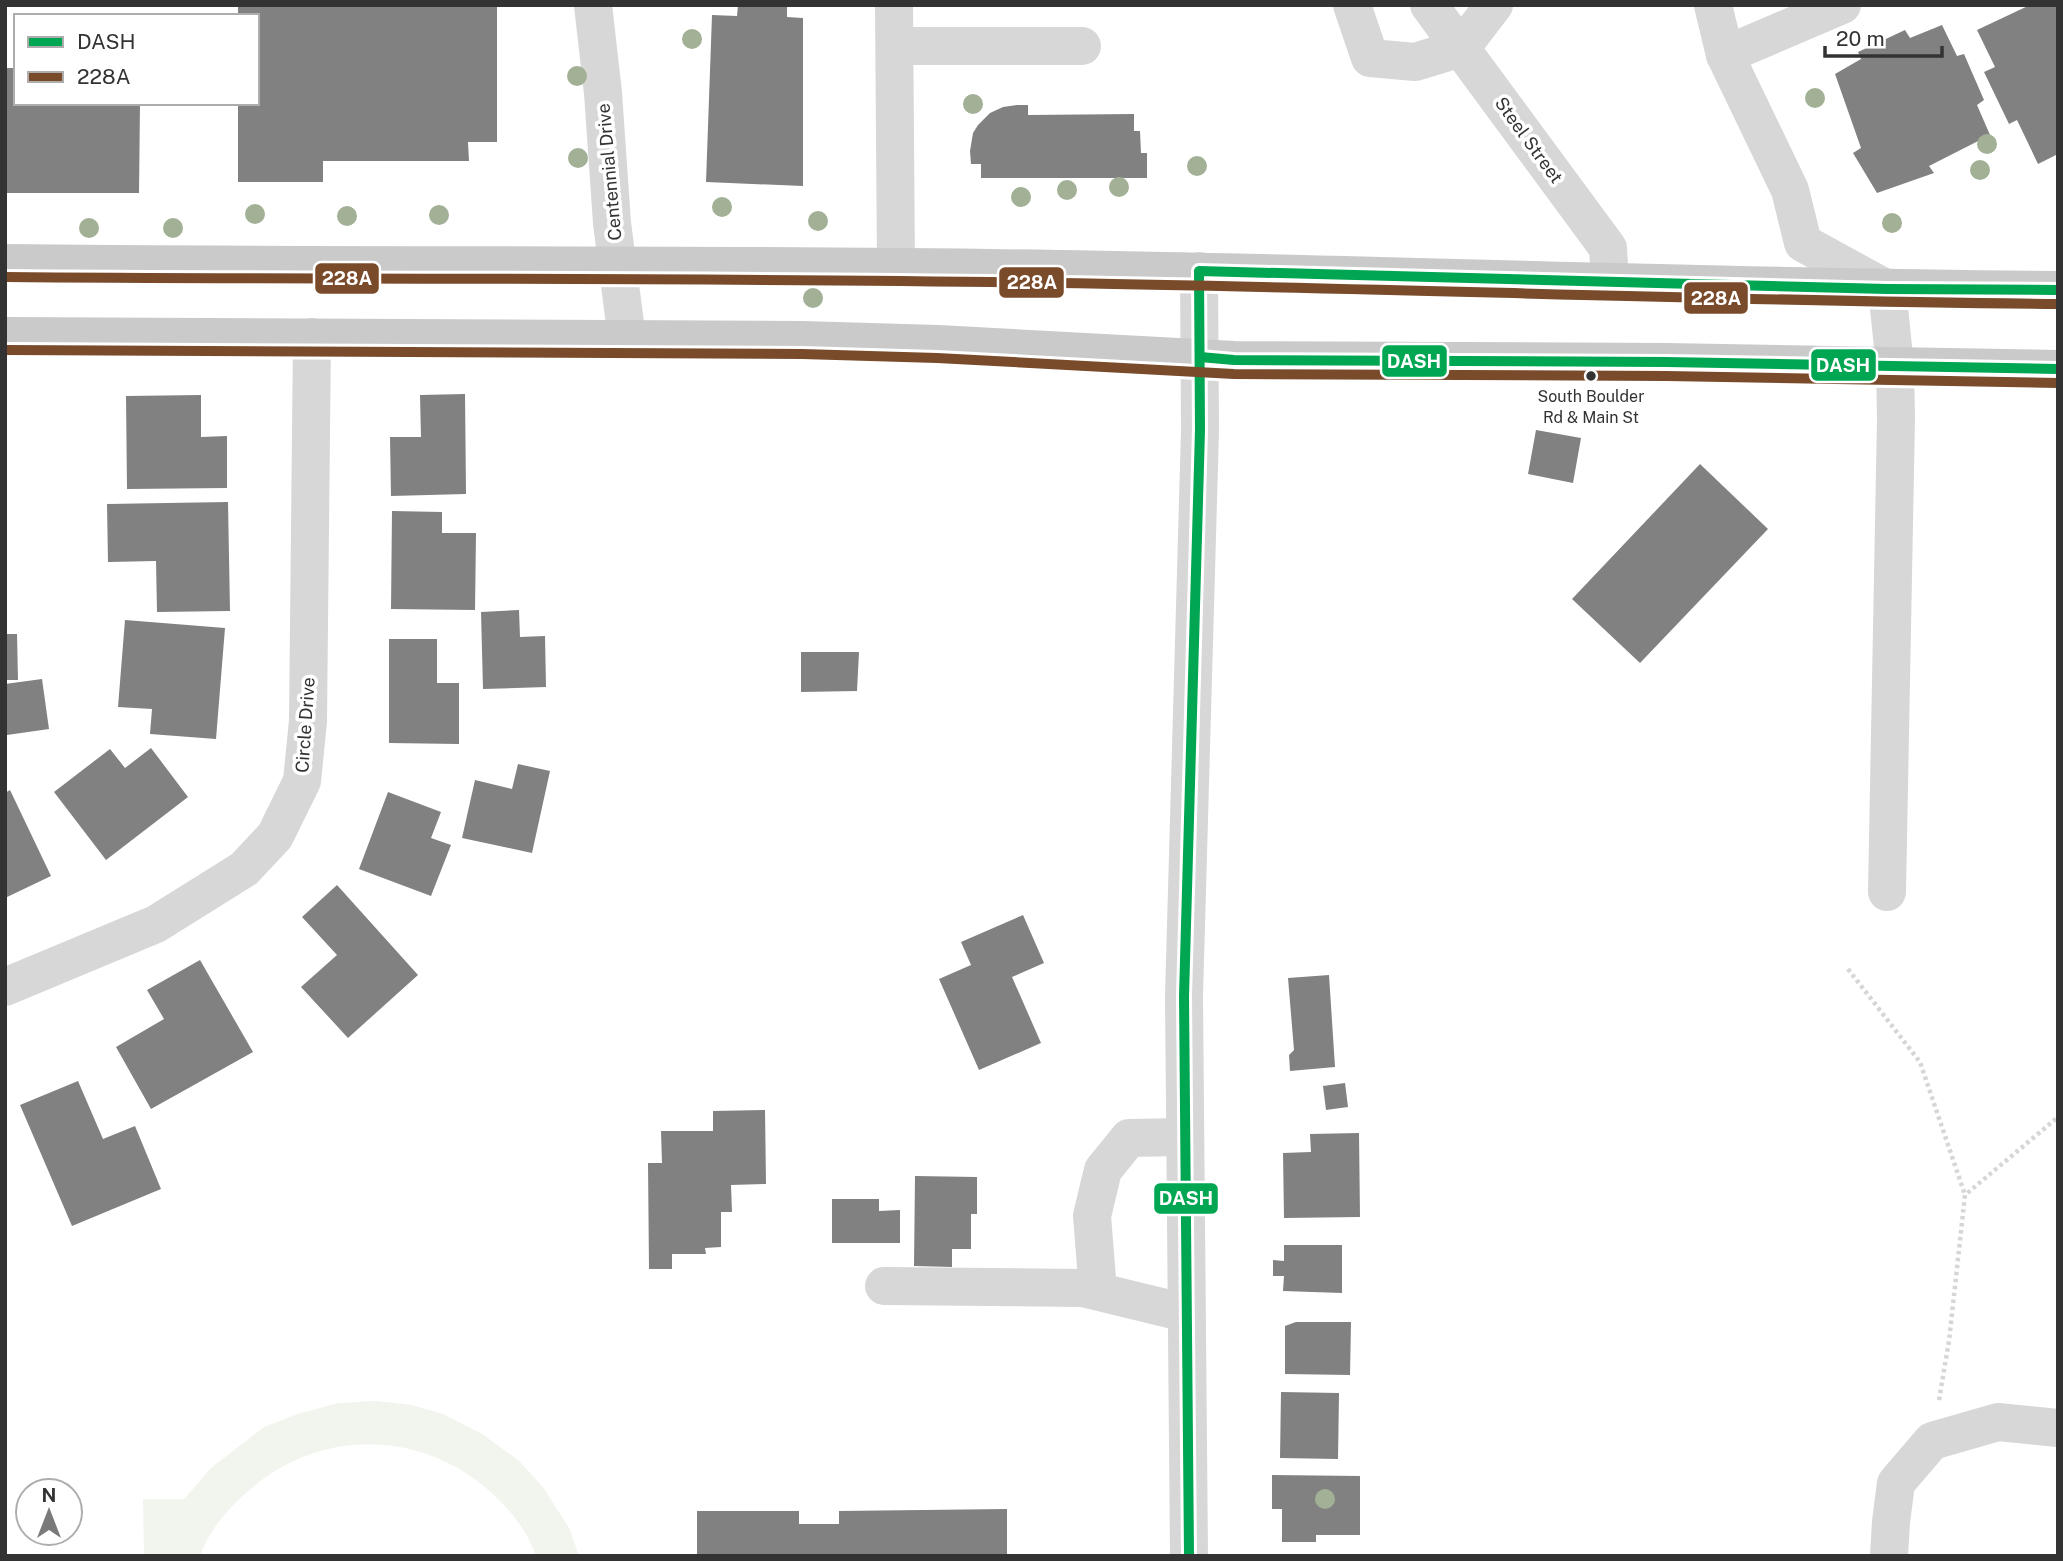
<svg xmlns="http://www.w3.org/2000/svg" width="2063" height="1561" viewBox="0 0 2063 1561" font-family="'Public Sans',sans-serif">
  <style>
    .green { fill: #f1f5ed }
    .building { fill: #818181 }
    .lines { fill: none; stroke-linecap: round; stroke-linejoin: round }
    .path { stroke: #d6d6d6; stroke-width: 4.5; stroke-dasharray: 3.5 3.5; stroke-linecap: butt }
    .minor { stroke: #d7d7d7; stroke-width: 38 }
    .major { stroke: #cacaca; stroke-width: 38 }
    .bus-1-casing { stroke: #fff; stroke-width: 16 }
    .bus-2-casing { stroke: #fff; stroke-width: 16 }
    .bus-1 { stroke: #00a651; stroke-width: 10 }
    .bus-2 { stroke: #7a4b2a; stroke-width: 10 }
    .tree { fill: #a2b095 }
    .bus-dot { fill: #333; stroke: #fff; stroke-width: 2.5 }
    .labels { text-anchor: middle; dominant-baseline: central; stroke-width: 7; stroke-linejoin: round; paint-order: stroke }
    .bus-label { font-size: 16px; fill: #333; stroke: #fff }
    .street-label { font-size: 18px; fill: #333; stroke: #fff }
    .line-badge { stroke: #fff; stroke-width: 2.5 }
    .badge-label { font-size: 19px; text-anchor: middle; font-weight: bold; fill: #fff }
  </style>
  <rect width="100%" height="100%" fill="#fff"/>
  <path class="green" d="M376,1401L412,1405L443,1414L482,1434L518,1460L543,1487L569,1528L579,1556H536C527,1529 507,1506 486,1488C415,1428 316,1430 247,1492C227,1510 209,1530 200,1556H144L143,1499H184L212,1467L264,1427L298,1414L338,1403Z"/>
  <g class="building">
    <polygon points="238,5 497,5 497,142 468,142 469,161 323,161 323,182 238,182 238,103 257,103 257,16 238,16"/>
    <polygon points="738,5 787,5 787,17 803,18 803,186 706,182 712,15 737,16"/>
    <polygon points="2030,5 2058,5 2058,154 2038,164 2017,120 2009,124 1984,72 1995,67 1977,30"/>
    <polygon points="1942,25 1957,56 1964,54 1984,100 1977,105 1990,135 1929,166 1934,173 1877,193 1853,153 1861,148 1835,74 1861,59 1858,52 1905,30 1910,38"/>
    <polygon points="5,68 16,68 16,103 140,103 139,193 5,193"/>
    <polygon points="1017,105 1028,105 1028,115 1134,114 1134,131 1140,131 1141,153 1147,153 1147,178 981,178 981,164 971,164 970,151 973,133 978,125 990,113 1003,107"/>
    <polygon points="465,394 466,494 391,496 390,437 421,437 420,395"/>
    <polygon points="201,395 201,437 227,436 227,488 127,489 126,396"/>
    <polygon points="1536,430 1581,438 1573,483 1528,474"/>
    <polygon points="1700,464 1768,529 1640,663 1572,599"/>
    <polygon points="228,502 230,611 157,612 156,561 108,562 107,504"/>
    <polygon points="392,511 442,512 442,533 476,533 475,610 391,609"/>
    <polygon points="519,610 520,637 545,636 546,687 483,689 481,612"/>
    <polygon points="125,620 225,628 216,739 150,734 152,709 118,707"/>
    <polygon points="5,634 17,634 18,680 5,680"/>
    <polygon points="389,639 437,639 437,683 459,683 459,744 389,743"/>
    <polygon points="801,652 859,652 857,691 801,692"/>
    <polygon points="42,679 49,729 7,735 5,684"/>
    <polygon points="151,748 188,797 106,860 54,792 110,749 125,768"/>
    <polygon points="518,764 550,771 532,853 462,838 475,780 512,789"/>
    <polygon points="10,790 51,876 5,898 5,793"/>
    <polygon points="388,792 441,812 431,838 451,845 431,896 359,869"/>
    <polygon points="337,885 418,975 348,1038 301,987 337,955 302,917"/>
    <polygon points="1023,915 1044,963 1012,977 1041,1043 979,1070 939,979 971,965 961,942"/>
    <polygon points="200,960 253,1052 151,1109 116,1047 164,1019 147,990"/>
    <polygon points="1329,975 1335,1067 1290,1071 1289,1055 1294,1050 1288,978"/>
    <polygon points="78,1081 103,1139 135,1126 161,1189 72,1226 20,1105"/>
    <polygon points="1345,1083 1348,1107 1326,1110 1323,1086"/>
    <polygon points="765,1110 766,1184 731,1185 732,1212 721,1212 721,1247 705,1248 706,1254 672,1254 672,1269 649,1269 648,1163 662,1163 661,1131 713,1131 713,1111"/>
    <polygon points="1359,1133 1360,1217 1284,1218 1283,1153 1311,1152 1310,1134"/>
    <polygon points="915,1176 977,1177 977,1214 971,1214 971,1249 952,1249 952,1267 914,1266"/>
    <polygon points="832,1199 879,1199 879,1211 900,1210 900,1243 832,1243"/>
    <polygon points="1284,1245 1342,1245 1342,1293 1283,1291 1284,1276 1273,1276 1273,1260 1284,1261"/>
    <polygon points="1296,1322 1351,1322 1350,1375 1285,1374 1285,1326"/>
    <polygon points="1281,1392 1339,1393 1338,1459 1280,1458"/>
    <polygon points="1272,1475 1360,1476 1360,1535 1316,1535 1316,1542 1282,1542 1282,1509 1272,1509"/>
    <polygon points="1007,1509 1007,1555 697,1556 697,1511 799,1511 799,1524 839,1524 839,1511"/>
  </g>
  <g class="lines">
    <g class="path">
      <polyline points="1848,969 1920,1062 1965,1195"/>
      <polyline points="1939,1400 1949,1341 1965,1195 2058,1117"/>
    </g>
    <g class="minor">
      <polyline points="593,5 603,93 612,223 627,339"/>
      <polyline points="894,5 896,268"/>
      <polyline points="1352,5 1370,58 1415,62 1461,48 1494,5"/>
      <polyline points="1429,5 1608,248 1610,282"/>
      <polyline points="1713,5 1725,55"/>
      <polyline points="1842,5 1725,55 1790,190 1803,243 1887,289 1895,366 1896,418 1887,892"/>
      <polyline points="895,46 1082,46"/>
      <polyline points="5,987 156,924 244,869 275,836 302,781 308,721 312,337"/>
      <polyline points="884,1286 1083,1288 1186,1313"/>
      <polyline points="1098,1291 1092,1216 1103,1170 1129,1138 1185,1137"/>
      <polyline points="1189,1556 1184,996 1200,430 1199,271"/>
      <polyline points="1889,1556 1891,1522 1896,1483 1932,1441 1998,1422 2058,1428"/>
    </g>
    <g class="major">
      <path d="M5,263C356,267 707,263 1057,269C1391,274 1724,288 2058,290"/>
      <polyline points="5,336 802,340 938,344 1234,360 1666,362 2058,369"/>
    </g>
    <defs>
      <g id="bus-1">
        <polyline points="1200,357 1234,360 1666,362 2058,369"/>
        <polyline points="1189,1556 1184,996 1200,430 1199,271 1887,289 2058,290"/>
      </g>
      <g id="bus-2">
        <path d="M5,277C356,280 707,277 1057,283C1391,288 1724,301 2058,304"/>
        <polyline points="5,350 802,354 937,358 1234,374 1666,376 2058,383"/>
      </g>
    </defs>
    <use href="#bus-1" class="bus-1-casing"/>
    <use href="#bus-2" class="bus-2-casing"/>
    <use href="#bus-1" class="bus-1"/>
    <use href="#bus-2" class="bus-2"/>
  </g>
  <g class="tree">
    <circle cx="692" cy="39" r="10"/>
    <circle cx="577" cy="76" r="10"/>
    <circle cx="1815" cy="98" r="10"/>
    <circle cx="973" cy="104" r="10"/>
    <circle cx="1987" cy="144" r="10"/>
    <circle cx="578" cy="158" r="10"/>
    <circle cx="1197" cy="166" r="10"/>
    <circle cx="1980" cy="170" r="10"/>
    <circle cx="1119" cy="187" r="10"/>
    <circle cx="1067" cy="190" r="10"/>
    <circle cx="1021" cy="197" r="10"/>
    <circle cx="722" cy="207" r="10"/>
    <circle cx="255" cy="214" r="10"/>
    <circle cx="439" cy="215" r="10"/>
    <circle cx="347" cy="216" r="10"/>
    <circle cx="818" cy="221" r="10"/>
    <circle cx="1892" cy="223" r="10"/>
    <circle cx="89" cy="228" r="10"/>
    <circle cx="173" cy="228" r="10"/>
    <circle cx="813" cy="298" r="10"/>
    <circle cx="1325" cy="1499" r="10"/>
  </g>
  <circle class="bus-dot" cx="1591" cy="376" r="6"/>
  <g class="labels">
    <g class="bus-label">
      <text x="1591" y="396">South Boulder<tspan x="1591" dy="21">Rd &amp; Main St</tspan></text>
    </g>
    <g class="street-label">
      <text transform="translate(1529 140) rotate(54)">Steel Street</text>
      <text transform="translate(609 172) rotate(-95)">Centennial Drive</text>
      <text transform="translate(305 725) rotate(-86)">Circle Drive</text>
    </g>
  </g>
  <g class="line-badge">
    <rect x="314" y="262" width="66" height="33" rx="7" fill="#7a4b2a"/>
    <rect x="998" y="266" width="67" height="33" rx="7" fill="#7a4b2a"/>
    <rect x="1683" y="281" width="66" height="34" rx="7" fill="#7a4b2a"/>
    <rect x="1381" y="344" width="67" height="34" rx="7" fill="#00a651"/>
    <rect x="1810" y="348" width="67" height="34" rx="7" fill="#00a651"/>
    <rect x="1153" y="1182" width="66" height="33" rx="7" fill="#00a651"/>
  </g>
  <g class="badge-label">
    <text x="347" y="285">228A</text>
    <text x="1032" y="289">228A</text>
    <text x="1716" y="305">228A</text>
    <text x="1414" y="368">DASH</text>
    <text x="1843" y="372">DASH</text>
    <text x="1186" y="1205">DASH</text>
  </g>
  <rect width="2063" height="1561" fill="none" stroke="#333333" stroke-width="14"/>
  <rect x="14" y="14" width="245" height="91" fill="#ffffff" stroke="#adadad" stroke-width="2"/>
  <rect x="28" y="37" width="35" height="10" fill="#00a651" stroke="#adadad" stroke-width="2"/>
  <text x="77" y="49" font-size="21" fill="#333333">DASH</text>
  <rect x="28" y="72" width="35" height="10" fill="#7a4b2a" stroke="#adadad" stroke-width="2"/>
  <text x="77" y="84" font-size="21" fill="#333333">228A</text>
  <g transform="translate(49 1512)"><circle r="33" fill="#ffffff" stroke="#adadad" stroke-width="2"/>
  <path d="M0-5L12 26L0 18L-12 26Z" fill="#7a7a7a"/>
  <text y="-10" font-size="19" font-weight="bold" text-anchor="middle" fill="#333333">N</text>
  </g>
  <path d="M1825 46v10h117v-10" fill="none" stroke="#333333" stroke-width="3.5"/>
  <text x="1836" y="46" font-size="21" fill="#333333" stroke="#ffffff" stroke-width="5" paint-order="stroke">20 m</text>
</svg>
